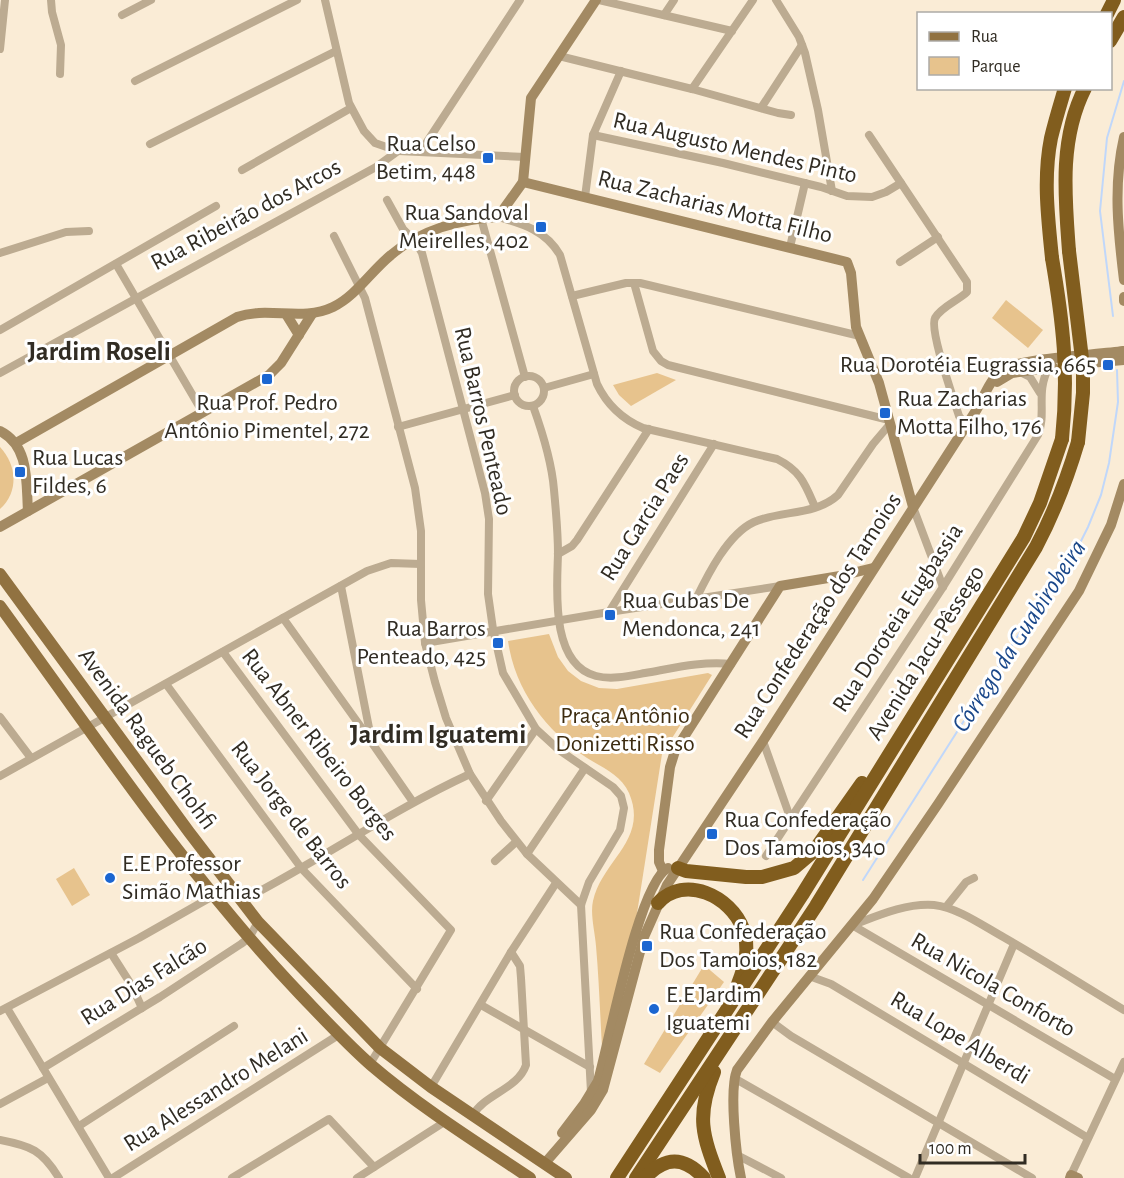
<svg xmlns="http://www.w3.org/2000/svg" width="1124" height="1178" viewBox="0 0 1124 1178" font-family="'Alegreya Sans',sans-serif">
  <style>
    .green { fill: #e7c38d }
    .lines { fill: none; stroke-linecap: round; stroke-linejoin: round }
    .stream { stroke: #c0d7fa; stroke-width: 2 }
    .street { stroke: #bcab91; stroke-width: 8 }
    .secondary { stroke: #a38a63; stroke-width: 10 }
    .primary { stroke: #917241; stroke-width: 12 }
    .highway { stroke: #815d1e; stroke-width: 14 }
    .highway-bridge { stroke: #815d1e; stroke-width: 14 }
    .poi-dot { fill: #1b66d1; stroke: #fff; stroke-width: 2 }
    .labels { text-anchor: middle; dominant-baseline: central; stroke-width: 6; stroke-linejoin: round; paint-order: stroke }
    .poi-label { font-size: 24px; fill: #312c23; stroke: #fff; text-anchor: start }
    .street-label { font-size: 24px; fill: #312c23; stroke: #fff }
    .park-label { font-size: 24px; fill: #3d2c10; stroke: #fff }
    .water-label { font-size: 26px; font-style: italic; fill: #1b488a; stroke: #fff }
    .quarter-label { font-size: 27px; font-weight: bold; fill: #312c23; stroke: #fff }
  </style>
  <rect width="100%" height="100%" fill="#faecd6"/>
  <g class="green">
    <polygon points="1006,300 1043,330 1028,348 992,318"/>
    <polygon points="657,373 676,380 631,406 619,395 613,385"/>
    <path d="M0,447C17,465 19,492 0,509Z"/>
    <path d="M549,634L558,657L568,671L581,681L599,688L617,689L708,673L712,675L662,754L635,926L602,1047C600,1013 599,980 596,946C595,932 590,914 593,901C602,860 649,840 629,793C621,775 603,768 587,758C546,731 515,690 508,641Z"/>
    <polygon points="74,868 90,895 72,906 56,879"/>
    <polygon points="704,965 724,982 660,1073 644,1064"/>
  </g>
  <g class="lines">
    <g class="stream">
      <polyline points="1113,316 1100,211 1107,138 1124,81"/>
      <polyline points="863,880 1019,634 1076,551 1088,527 1101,495 1109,463 1118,402 1117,370"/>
    </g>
    <g class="street">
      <polyline points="51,0 52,12 61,45 60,74"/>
      <polyline points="325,0 349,103 364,131 375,143 398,151 525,157"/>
      <polyline points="599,0 732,31"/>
      <polyline points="776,0 799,37 805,53 818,110 832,191"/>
      <polyline points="122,15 151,0"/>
      <polyline points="664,15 674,0"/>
      <polyline points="0,49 5,0"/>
      <polyline points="559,56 692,89 778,113 791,115"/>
      <polyline points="135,81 297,0"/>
      <polyline points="692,89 753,0"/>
      <polyline points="761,108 802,45"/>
      <polyline points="593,135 723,163 821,187 847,196 872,197 886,192 901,183"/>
      <path d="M869,135L967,282V292C959,300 941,307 935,318C929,330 954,400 959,416L966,425"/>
      <polyline points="150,144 336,51"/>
      <polyline points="421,151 520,0"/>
      <polyline points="242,170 351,108"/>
      <polyline points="585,197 593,135 621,71"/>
      <polyline points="387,200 403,229 416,242 422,253 485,493 489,519 488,594 493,629 503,673 536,729 559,750 613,787 621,796 624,808 620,830 589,882 581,905 591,1092"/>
      <path d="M498,217C524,224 546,231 560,255L597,384C607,405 622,419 643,428L777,459C801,471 805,484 815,507"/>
      <polyline points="481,218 525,377"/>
      <polyline points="334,236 365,298 415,488 421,531 421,600 425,643 435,682 446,718 470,774 501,821 527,854 581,905"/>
      <polyline points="790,247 805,183"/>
      <polyline points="0,253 66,232 89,231"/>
      <polyline points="900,262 938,237"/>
      <polyline points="116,264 203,413"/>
      <polyline points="634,283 653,351 661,361 668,365 889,420"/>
      <polyline points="572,296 626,283 640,283 860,336"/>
      <polyline points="0,330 216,206"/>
      <polyline points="1020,372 1030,377 1040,393"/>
      <polyline points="0,373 376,167 398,151"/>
      <circle cx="529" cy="391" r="15"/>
      <polyline points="544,388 594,374"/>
      <path d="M533,406C542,431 552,464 554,490C556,511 558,533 558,554C557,589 550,664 596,676C612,680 629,676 645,673C674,668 702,661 731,664"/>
      <polyline points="398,427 515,395"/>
      <polyline points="913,507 943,587"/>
      <polyline points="558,554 572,546 577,540 649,429"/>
      <polyline points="341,586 372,743 413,802"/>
      <path d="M696,599C708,574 728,534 754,522C781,510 815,516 838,495L873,444L890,424"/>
      <polyline points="609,612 714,444"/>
      <polyline points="283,618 371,741"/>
      <polyline points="425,643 609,612 780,586"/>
      <polyline points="223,652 359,835 451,930 370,1064"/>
      <polyline points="166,684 302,869 417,989"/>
      <polyline points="0,717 31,758"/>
      <polyline points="763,741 791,820"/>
      <polyline points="0,776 367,571 391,563 421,564"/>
      <polyline points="486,801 536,729"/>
      <polyline points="527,854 585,768"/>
      <path d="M766,856L943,587L1038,435C1047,413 1035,393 1049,367"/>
      <polyline points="495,861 516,842"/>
      <path d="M241,901C319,861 390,811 470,774"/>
      <polyline points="946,907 966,882 974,878"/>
      <polyline points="852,925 1115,1079"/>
      <path d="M853,925C879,915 906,903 934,905C959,908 983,926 1005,938C1045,961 1084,986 1124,1010"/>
      <polyline points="111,953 132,986 142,1008"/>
      <polyline points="809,976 831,984 1088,1138"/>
      <polyline points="481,1005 590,1067"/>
      <polyline points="7,1008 109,1178"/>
      <polyline points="0,1011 139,938 213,896"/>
      <polyline points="772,1022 791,1036 1032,1178"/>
      <polyline points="43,1068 160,997 241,944 249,938 258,922"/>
      <polyline points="734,1078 909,1178"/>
      <polyline points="431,1087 511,952 556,883"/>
      <polyline points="0,1104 48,1078"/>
      <path d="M473,1115C485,1094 518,1089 526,1065L521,978L520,966L511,952"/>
      <polyline points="79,1126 234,1026"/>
      <path d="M0,1140C31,1146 42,1150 59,1178"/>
      <polyline points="737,1155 781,1178"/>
      <polyline points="1071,1175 1124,1062"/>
      <polyline points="113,1178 340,1034"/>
      <polyline points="232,1178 329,1119 374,1167"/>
      <polyline points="357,1178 446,1121"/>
      <polyline points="915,1178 1014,944"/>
    </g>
    <g class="secondary">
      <path d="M1124,137C1113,185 1118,231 1124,280"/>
      <polyline points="523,182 847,262 851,273 856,327 879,383 913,507"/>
      <polyline points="1124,297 1124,301"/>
      <polyline points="286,314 299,335"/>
      <polyline points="1089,363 1124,360"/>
      <polyline points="997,382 1012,373 1053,367"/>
      <path d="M0,431C30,446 26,483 28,511"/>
      <path d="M16,443L237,317C268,306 302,322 333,307C356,296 371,271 391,255C420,230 460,219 498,217L523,182L531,98L596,0"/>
      <polyline points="0,527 269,375 281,363 312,314"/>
      <polyline points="663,871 659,862 659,850 670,767 675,751 780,586 840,576 873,568"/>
      <path d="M562,1133L584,1104L598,1081C609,1043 639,882 668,868"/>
      <path d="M545,1163L591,1110L603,1090L644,937L667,885L763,741L977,409C984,396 991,378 1002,370C1018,358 1098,355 1123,351"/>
      <path d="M741,1178C736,1155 729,1090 737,1070L772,1022L873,899L938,804L1079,591L1111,525L1124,484"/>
      <polyline points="1070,1178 1071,1175 1078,1178"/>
    </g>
    <g class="primary">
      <polyline points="0,574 189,832 258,922 380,1048 431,1087 566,1178"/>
      <path d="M0,606C96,738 187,875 300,994C323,1018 346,1043 371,1065C420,1107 476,1142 530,1178"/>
    </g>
    <g class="highway">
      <polyline points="1107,14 1114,0"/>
      <polyline points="1110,41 1124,17"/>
      <path d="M1069,251C1065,197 1059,139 1085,88"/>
      <path d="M1052,258C1048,218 1043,178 1051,138C1055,121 1060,105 1065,88"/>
      <polyline points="678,868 686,871 746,877 762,877 794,868 814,851 862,783"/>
      <path d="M658,903C684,874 731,896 743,929C750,948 745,966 738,984"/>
      <path d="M714,1072C696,1116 702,1135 719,1178"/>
      <polyline points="617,1178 802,895 1024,537 1040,503 1062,439"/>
      <path d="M636,1178L816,906L1036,547C1054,513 1067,479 1078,442"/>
      <path d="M645,1178C665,1156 684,1156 704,1178"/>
    </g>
    <g class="highway-bridge">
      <polyline points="1069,251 1083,367 1083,393 1078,442"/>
      <path d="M1052,258C1063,322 1069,373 1062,439"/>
    </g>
  </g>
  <g class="poi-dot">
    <rect x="482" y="152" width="12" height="12" rx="3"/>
    <rect x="535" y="221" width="12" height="12" rx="3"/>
    <rect x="1102" y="359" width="12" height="12" rx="3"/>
    <rect x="261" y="373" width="12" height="12" rx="3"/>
    <rect x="879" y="407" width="12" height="12" rx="3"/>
    <rect x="14" y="466" width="12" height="12" rx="3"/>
    <rect x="604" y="609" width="12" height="12" rx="3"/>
    <rect x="492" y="637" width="12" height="12" rx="3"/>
    <rect x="706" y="828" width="12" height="12" rx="3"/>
    <circle cx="110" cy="878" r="6"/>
    <rect x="641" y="940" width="12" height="12" rx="3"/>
    <circle cx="654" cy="1009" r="6"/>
  </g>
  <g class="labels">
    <g class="poi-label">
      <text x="476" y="144" text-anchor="end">Rua Celso<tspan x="476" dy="28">Betim, 448</tspan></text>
      <text x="529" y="213" text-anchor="end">Rua Sandoval<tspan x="529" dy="28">Meirelles, 402</tspan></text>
      <text x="1096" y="365" text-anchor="end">Rua Dorotéia Eugrassia, 665</text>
      <text x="897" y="399">Rua Zacharias<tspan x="897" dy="28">Motta Filho, 176</tspan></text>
      <text x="267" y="403" text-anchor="middle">Rua Prof. Pedro<tspan x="267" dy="28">Antônio Pimentel, 272</tspan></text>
      <text x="32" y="458">Rua Lucas<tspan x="32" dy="28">Fildes, 6</tspan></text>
      <text x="622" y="601">Rua Cubas De<tspan x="622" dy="28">Mendonca, 241</tspan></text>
      <text x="486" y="629" text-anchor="end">Rua Barros<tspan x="486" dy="28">Penteado, 425</tspan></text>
      <text x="724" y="820">Rua Confederação<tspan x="724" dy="28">Dos Tamoios, 340</tspan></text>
      <text x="122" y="864">E.E Professor<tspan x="122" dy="28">Simão Mathias</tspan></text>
      <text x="659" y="932">Rua Confederação<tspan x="659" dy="28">Dos Tamoios, 182</tspan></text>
      <text x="666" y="995">E.E Jardim<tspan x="666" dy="28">Iguatemi</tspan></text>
    </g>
    <g class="street-label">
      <text transform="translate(735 148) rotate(13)">Rua Augusto Mendes Pinto</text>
      <text transform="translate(715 207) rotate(14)">Rua Zacharias Motta Filho</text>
      <text transform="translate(246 215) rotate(-28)">Rua Ribeirão dos Arcos</text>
      <text transform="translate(483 421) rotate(77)">Rua Barros Penteado</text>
      <text transform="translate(645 517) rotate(-58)">Rua Garcia Paes</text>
      <text transform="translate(818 616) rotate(-57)">Rua Confederação dos Tamoios</text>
      <text transform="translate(898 618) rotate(-57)">Rua Doroteia Eugbassia</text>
      <text transform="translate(926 653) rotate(-58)">Avenida Jacu-Pêssego</text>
      <text transform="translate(147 739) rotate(54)">Avenida Ragueb Chohfi</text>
      <text transform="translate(319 745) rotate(52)">Rua Abner Ribeiro Borges</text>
      <text transform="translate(291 815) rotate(52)">Rua Jorge de Barros</text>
      <text transform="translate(144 982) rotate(-32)">Rua Dias Falcão</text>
      <text transform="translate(993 985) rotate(30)">Rua Nicola Conforto</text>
      <text transform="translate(960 1038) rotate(31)">Rua Lope Alberdi</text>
      <text transform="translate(216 1090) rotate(-32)">Rua Alessandro Melani</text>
    </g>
    <g class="park-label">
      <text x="625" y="716">Praça Antônio<tspan x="625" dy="28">Donizetti Risso</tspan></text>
    </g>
    <g class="water-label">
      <text transform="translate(1019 636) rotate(-57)">Córrego da Guabirobeira</text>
    </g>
    <g class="quarter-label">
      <text x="99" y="351">Jardim Roseli</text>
      <text x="438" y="734">Jardim Iguatemi</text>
    </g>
  </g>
  <rect x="917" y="12" width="195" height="78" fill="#ffffff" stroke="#adaba7" stroke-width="1.5"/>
  <rect x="929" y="32" width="30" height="9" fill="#917241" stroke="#adaba7" stroke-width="1.5"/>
  <text x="971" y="42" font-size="18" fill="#312c23">Rua</text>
  <rect x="929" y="57" width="30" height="18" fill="#e7c38d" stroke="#adaba7" stroke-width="1.5"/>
  <text x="971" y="72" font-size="18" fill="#312c23">Parque</text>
  <path d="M920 1154v9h105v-9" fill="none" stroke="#312c23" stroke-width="3"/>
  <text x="929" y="1154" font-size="18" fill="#312c23" stroke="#ffffff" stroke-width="4.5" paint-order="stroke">100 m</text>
</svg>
